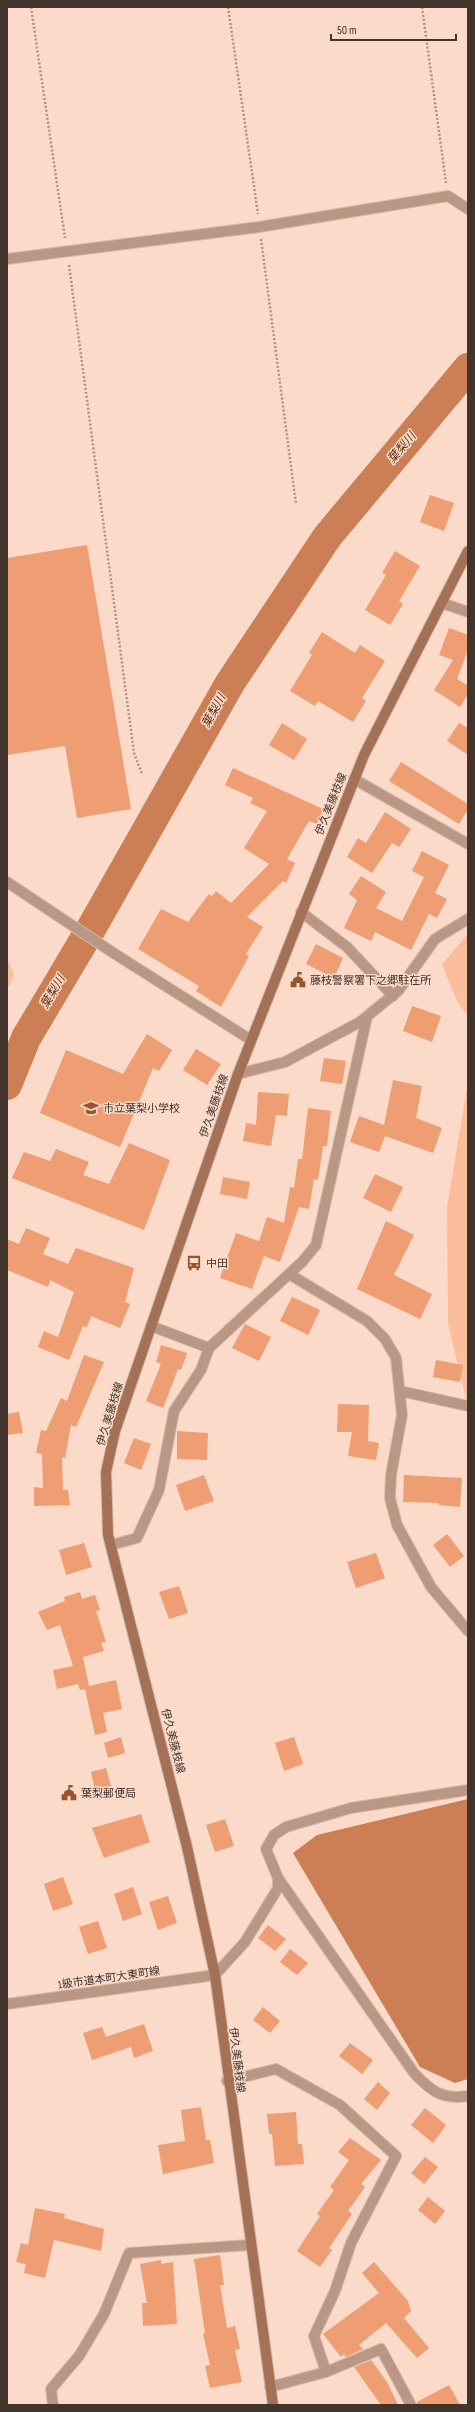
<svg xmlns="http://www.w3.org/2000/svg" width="475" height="2412" viewBox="0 0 475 2412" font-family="'Sofia Sans Condensed','Noto Sans JP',sans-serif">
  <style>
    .green { fill: #fcbd9d }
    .water { fill: #cc7e54 }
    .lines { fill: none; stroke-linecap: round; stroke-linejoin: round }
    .river { stroke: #cc7e54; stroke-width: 30 }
    .building { fill: #ef9e73 }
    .minor-casing { stroke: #d6b9ab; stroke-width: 12 }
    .tertiary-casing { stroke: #d6b9ab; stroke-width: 12 }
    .secondary-casing { stroke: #d6b9ab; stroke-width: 12 }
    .path { stroke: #ab9387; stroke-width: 2.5; stroke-dasharray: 2 2; stroke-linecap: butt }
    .minor { stroke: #ba9784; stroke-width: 10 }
    .tertiary { stroke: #ba9784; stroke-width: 10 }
    .secondary { stroke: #a57156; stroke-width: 10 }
    .labels { text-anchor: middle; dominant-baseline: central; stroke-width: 3; stroke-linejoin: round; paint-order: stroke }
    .street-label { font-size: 11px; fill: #40342d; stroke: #fbdaca }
    .poi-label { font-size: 11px; fill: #40342d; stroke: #fbdaca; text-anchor: start }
    .water-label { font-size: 12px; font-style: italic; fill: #5d2b0a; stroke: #fbdaca }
  </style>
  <rect width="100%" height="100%" fill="#fbdaca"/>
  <g class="green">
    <polygon points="468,934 468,1016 457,1001 442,964"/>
    <polygon points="7,959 14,974 7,991"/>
    <polygon points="468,1082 468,1407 448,1324 447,1207"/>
  </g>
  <polygon class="water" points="468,1799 468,2079 455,2083 420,2067 293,1853 317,1835"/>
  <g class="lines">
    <polyline class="river" points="7,1085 26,1038 92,927 230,683 327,537 468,368"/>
  </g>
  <g class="building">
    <polygon points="430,495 454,503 444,531 420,522"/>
    <polygon points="87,545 131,809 77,818 65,746 7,755 7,558"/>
    <polygon points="395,551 420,566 399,601 403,604 390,625 365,610 386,575 382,573"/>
    <polygon points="449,628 468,635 468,650 457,679 468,686 468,694 460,707 434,690 453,660 439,655"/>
    <polygon points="322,632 355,653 360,645 385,661 362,698 366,701 353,722 318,701 315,706 290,691 312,655 309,653"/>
    <polygon points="282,723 307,739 294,760 269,745"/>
    <polygon points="459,723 468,728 468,755 447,741"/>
    <polygon points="401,762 468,804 468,809 459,824 389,781"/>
    <polygon points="233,768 323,809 317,824 309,821 287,859 295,863 286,883 283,881 247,917 263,927 246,954 249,956 221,1007 196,991 199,986 138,949 161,909 188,922 209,894 212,896 216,891 231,903 269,864 244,848 267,811 250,803 253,798 225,785"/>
    <polygon points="385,812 411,829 399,847 392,843 372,873 347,857 358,838 366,843"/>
    <polygon points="422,851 449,865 435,893 447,899 437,918 429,914 411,950 375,932 371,941 344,928 357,900 349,894 361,876 386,892 376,908 402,921 424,877 412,871"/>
    <polygon points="316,944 343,958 334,978 306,964"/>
    <polygon points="412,1006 441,1016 432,1042 403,1031"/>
    <polygon points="147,1034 172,1050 159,1071 153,1068 120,1147 40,1113 66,1050 123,1074"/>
    <polygon points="196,1049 221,1064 207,1085 183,1070"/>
    <polygon points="324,1058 346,1061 342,1084 320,1081"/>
    <polygon points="393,1080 422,1086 416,1118 442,1128 433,1153 385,1136 379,1152 350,1142 359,1116 384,1125"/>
    <polygon points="258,1092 289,1094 287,1116 276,1115 271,1146 243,1141 246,1123 256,1125"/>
    <polygon points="308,1108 331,1111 327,1146 323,1146 318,1180 314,1179 309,1209 299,1207 280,1262 264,1256 252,1289 220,1278 236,1233 259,1241 267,1217 284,1223 290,1187 294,1188 298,1159 302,1159"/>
    <polygon points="129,1143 170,1160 144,1230 12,1178 24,1152 50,1161 56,1149 89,1162 83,1175 109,1184"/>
    <polygon points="375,1174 403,1187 391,1212 363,1198"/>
    <polygon points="223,1177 250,1182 247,1199 220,1194"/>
    <polygon points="386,1221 414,1235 394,1275 432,1294 420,1319 357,1289"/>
    <polygon points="26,1228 50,1238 43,1254 68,1264 76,1248 134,1268 125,1302 130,1304 120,1328 91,1316 87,1327 83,1326 69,1360 38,1347 44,1331 58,1337 74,1292 50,1280 48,1287 7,1270 7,1239 19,1244"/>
    <polygon points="292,1297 320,1310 308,1335 280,1321"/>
    <polygon points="245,1324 271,1337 259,1361 232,1348"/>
    <polygon points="161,1345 187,1353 181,1370 178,1369 163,1408 146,1401 161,1364 156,1362"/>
    <polygon points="84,1355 104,1362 76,1427 71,1425 65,1458 62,1457 63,1490 68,1490 70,1505 34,1506 34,1487 43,1488 42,1454 36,1453 41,1430 46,1431 61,1398 67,1401"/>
    <polygon points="436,1360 463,1365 460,1382 433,1377"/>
    <polygon points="338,1404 369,1405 368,1441 379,1443 376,1460 348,1456 352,1432 337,1432"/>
    <polygon points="19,1412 23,1433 7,1435 7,1414"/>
    <polygon points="177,1431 208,1433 207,1460 177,1459"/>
    <polygon points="134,1438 151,1444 141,1470 124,1463"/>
    <polygon points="204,1475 214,1501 185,1511 176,1485"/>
    <polygon points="404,1475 462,1478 460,1507 439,1505 439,1503 403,1502"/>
    <polygon points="447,1534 464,1556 450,1567 433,1545"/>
    <polygon points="84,1543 92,1567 66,1575 59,1550"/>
    <polygon points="376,1553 385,1578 356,1588 347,1562"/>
    <polygon points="179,1586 188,1613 169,1619 159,1592"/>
    <polygon points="80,1592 82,1599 95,1595 100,1610 96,1611 106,1642 101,1643 104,1651 83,1657 89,1686 116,1680 122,1709 103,1713 107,1732 95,1735 85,1689 80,1690 78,1684 57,1689 53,1670 73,1666 60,1625 47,1630 38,1612 65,1601 64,1597"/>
    <polygon points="121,1737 125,1753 108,1758 104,1743"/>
    <polygon points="294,1737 303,1764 284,1771 275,1743"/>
    <polygon points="106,1768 114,1796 97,1800 91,1772"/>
    <polygon points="141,1814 150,1842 104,1858 92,1828"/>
    <polygon points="225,1819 234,1846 215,1852 206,1825"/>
    <polygon points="63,1877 73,1904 53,1911 44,1884"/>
    <polygon points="133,1887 142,1914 123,1921 114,1894"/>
    <polygon points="168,1896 177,1923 158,1930 149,1902"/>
    <polygon points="98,1921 107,1948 88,1954 79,1927"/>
    <polygon points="268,1925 286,1939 275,1951 258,1938"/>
    <polygon points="290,1949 308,1963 297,1975 280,1962"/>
    <polygon points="263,2007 280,2021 270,2033 253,2020"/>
    <polygon points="144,2024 153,2051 134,2058 131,2047 92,2060 83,2033 102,2027 106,2037"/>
    <polygon points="350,2043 373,2060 362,2074 339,2056"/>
    <polygon points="378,2082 390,2093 377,2110 364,2099"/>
    <polygon points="201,2107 206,2140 210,2140 214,2163 163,2174 158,2145 185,2141 181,2110"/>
    <polygon points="425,2108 446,2125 433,2143 411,2125"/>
    <polygon points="296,2112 298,2144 302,2144 304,2164 275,2166 272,2134 269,2134 267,2114"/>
    <polygon points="350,2138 381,2160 361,2184 365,2187 348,2211 352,2214 329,2248 332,2250 320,2267 297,2251 320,2216 317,2214 334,2190 330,2187 349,2160 338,2152"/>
    <polygon points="425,2157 438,2167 424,2184 411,2173"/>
    <polygon points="428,2197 445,2211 435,2224 418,2210"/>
    <polygon points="35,2208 65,2214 64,2218 104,2229 101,2251 54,2240 45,2278 24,2273 26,2264 16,2262 21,2243 28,2245"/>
    <polygon points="220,2255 224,2285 220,2285 227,2328 235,2326 240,2349 235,2350 242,2382 210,2388 205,2366 210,2365 203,2334 205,2333 194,2259"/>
    <polygon points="161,2260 161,2264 173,2262 177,2324 143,2326 142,2303 147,2303 140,2264"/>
    <polygon points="374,2262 408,2301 411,2311 404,2318 429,2348 417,2358 386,2323 359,2345 363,2349 346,2357 344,2354 341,2357 323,2334 379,2293 362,2273"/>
    <polygon points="371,2360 387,2382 398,2405 381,2405 354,2367"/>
    <polygon points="449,2385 460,2405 417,2405 417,2402"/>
  </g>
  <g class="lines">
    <defs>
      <g id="minor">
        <polyline points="7,259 259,227 448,196 468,209"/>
        <polyline points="442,603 468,612"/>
        <polyline points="354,779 468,844"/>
        <polyline points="301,912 347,947 393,996"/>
        <polyline points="238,1074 285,1062 360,1022 398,991 435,939 468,919"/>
        <polyline points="289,1274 367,1321 385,1339 396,1358 402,1415 391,1475 390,1498 397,1525 431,1587 468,1631"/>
        <polyline points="151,1326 209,1348 302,1262 316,1245 367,1017"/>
        <polyline points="400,1391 468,1406"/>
        <polyline points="111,1545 137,1538 159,1490 174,1411 201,1370 209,1348"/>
        <path d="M278,1878L414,2073C431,2091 442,2100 468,2096"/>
        <polyline points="7,2004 215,1975 245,1942 278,1888 278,1878 266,1849 274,1835 286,1827 351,1808 468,1790"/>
        <polyline points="227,2081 276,2069 340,2105 396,2156 351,2243 335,2291 314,2336 326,2372"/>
        <polyline points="270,2387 326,2372 381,2349 411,2405"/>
        <polyline points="53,2405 51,2389 79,2356 104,2314 129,2253 250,2245"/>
      </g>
      <polyline id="tertiary" points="7,882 115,954 251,1040"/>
      <polyline id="secondary" points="273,2405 215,1975 187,1847 108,1535 106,1472 115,1431 238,1074 364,755 468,551"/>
    </defs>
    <use href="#minor" class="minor-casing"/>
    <use href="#tertiary" class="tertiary-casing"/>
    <use href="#secondary" class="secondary-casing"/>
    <g class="path">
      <polyline points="31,7 65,238"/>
      <polyline points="228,7 258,214"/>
      <polyline points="422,7 446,183"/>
      <polyline points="261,239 296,504"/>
      <polyline points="69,265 134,753 142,774"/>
    </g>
    <use href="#minor" class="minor"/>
    <use href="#tertiary" class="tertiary"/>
    <use href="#secondary" class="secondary"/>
  </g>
  <defs>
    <symbol id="civic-bare" viewBox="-9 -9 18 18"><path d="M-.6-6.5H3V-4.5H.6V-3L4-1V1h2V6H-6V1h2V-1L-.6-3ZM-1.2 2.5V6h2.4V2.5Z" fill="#99532a" stroke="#fbdaca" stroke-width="2.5" paint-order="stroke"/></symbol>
    <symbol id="school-bare" viewBox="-9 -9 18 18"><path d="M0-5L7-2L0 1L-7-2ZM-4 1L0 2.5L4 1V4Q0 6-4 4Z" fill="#99532a" stroke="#fbdaca" stroke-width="2.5" paint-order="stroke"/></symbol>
    <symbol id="bus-bare" viewBox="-9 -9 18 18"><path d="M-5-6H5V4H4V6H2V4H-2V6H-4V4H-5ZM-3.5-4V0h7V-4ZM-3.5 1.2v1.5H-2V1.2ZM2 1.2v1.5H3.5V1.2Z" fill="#99532a" stroke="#fbdaca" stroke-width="2.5" paint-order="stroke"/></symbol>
  </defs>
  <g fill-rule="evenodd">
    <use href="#civic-bare" x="287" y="969" width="22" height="22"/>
    <use href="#school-bare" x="80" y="1097" width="22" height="22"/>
    <use href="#bus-bare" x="183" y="1252" width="22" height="22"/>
    <use href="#civic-bare" x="58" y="1782" width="22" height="22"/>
  </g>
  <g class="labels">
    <g class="street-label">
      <text transform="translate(331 804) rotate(-68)">伊久美藤枝線</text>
      <text transform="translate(214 1106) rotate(-71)">伊久美藤枝線</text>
      <text transform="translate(110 1414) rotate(-73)">伊久美藤枝線</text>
      <text transform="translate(173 1741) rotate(76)">伊久美藤枝線</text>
      <text transform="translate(109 1978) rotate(-8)">1級市道本町大東町線</text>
      <text transform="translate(237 2060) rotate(83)">伊久美藤枝線</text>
    </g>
    <g class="poi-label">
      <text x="310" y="980">藤枝警察署下之郷駐在所</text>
      <text x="103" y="1108">市立葉梨小学校</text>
      <text x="206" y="1263">中田</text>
      <text x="81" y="1793">葉梨郵便局</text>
    </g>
    <g class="water-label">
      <text transform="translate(402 448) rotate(-50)">葉梨川</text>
      <text transform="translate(214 711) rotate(-61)">葉梨川</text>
      <text transform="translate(53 992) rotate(-59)">葉梨川</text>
    </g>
  </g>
  <rect width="475" height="2412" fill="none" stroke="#40342d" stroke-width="16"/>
  <path d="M331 34v6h125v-6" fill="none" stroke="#40342d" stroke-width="2"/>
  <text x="337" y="34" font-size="12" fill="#40342d" stroke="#fbdaca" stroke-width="3" paint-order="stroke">50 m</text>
</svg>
